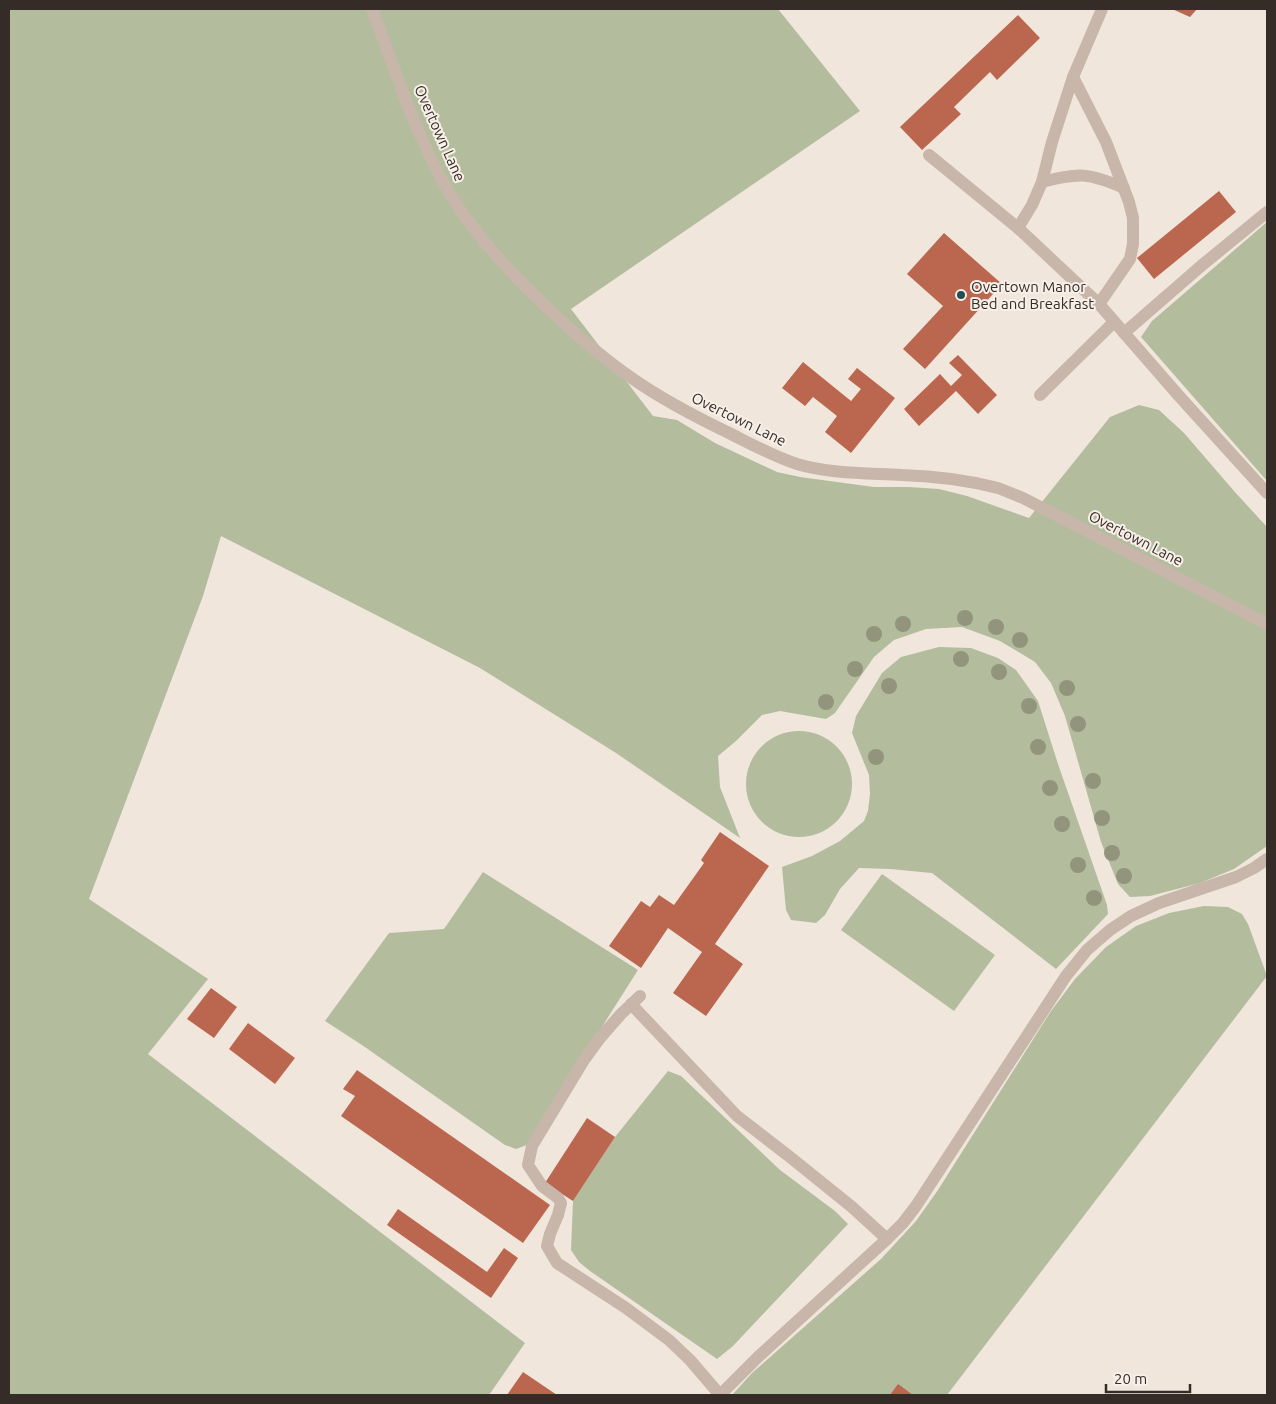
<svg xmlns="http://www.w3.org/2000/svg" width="1276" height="1404" viewBox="0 0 1276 1404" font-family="Ubuntu,sans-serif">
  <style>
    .green { fill: #b3bd9e }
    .building { fill: #bb674f }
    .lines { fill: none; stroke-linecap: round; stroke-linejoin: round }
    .minor { stroke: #c7b6a9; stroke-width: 12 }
    .tree { fill: #92947c }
    .poi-dot { fill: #225052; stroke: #f8f0e8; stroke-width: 2 }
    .labels { text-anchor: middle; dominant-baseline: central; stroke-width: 4; stroke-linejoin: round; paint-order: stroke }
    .street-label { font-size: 15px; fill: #352c28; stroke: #f8f0e8 }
    .poi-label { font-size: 15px; fill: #352c28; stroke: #f8f0e8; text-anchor: start }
  </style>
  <rect width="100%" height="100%" fill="#f0e6dc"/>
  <g class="green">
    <polygon points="9,9 778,9 860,111 571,309 653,416 677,420 715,443 777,472 800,477 874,487 908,487 939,489 967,496 1029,518 1110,417 1139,405 1159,410 1184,433 1234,491 1267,527 1267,846 1234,869 1200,883 1150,896 1130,897 1118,884 1101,842 1065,716 1051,683 1035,662 1000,641 962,627 926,629 894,640 874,657 835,713 826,719 780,711 762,715 736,741 718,756 720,787 740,838 616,753 480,668 221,536 203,596 89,899 208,979 148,1054 525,1343 489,1395 9,1395"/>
    <polygon points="1267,222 1267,481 1141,337 1152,321"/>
    <polygon points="939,647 971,648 998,658 1016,670 1038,701 1058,764 1107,905 1108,914 1056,969 932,873 890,869 859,868 840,889 825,915 816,923 791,920 786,910 782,867 812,856 840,841 864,821 868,811 870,794 869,775 852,733 856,716 882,673 901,657"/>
    <circle cx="799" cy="784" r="53"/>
    <polygon points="483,872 638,970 527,1145 516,1149 505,1145 362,1045 325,1021 389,933 444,929"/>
    <polygon points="882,874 995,955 954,1011 841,930"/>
    <polygon points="1204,906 1228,907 1242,914 1248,924 1267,976 947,1395 732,1395 752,1373 881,1259 916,1221 938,1190 1051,1011 1075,979 1106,947 1136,926 1169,913"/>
    <polygon points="668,1071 681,1076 780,1170 835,1211 848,1224 733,1346 717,1359 590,1271 579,1262 571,1250 573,1201 615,1137"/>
  </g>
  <g class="building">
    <polygon points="1172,9 1197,9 1190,17"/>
    <polygon points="1018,15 1040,38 997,80 990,72 954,107 961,114 922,150 900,127"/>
    <polygon points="1219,191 1236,212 1154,279 1137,258"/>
    <polygon points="944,233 1002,284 925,369 903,349 943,306 907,274"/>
    <polygon points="958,355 997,395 978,414 956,391 919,426 904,409 940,374 951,386 962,375 949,363"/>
    <polygon points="803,362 851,401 861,389 848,379 857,368 895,398 851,453 825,432 837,416 813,397 805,406 782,388"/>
    <polygon points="720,832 769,866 715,944 743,964 706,1016 673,993 702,952 668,928 641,968 609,946 641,901 650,907 659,895 674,905 704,863 701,860"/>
    <polygon points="211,988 237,1007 214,1038 187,1019"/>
    <polygon points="248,1023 295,1058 275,1084 229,1049"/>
    <polygon points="357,1070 550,1205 523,1243 341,1116 355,1096 343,1089"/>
    <polygon points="587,1118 615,1137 573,1201 545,1183"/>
    <polygon points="398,1209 487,1272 504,1248 518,1258 491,1298 387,1225"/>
    <polygon points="523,1372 557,1395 507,1395"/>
    <polygon points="898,1384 913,1395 890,1395"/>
  </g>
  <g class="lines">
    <g class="minor">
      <path d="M372,9C394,67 414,130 444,184C466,223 495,256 526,287C559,320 594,352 633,379C663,400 696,417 729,433C751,444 773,456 797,464C830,474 868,473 902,475C934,476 967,480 998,488C1006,491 1015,495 1023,498L1267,624"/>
      <polyline points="1073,77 1106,142 1129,202 1133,218 1133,244 1130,259 1099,304"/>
      <polyline points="929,155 1018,228 1099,304 1179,396 1267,493"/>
      <path d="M1042,182C1079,172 1089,173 1124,188"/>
      <polyline points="1018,228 1032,205 1042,182 1052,142 1073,77 1102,9"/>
      <polyline points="1124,333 1201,266 1267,212"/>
      <polyline points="1040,395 1114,322"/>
      <polyline points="640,996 621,1014 600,1038 584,1060 532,1146 528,1165 542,1186 558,1198 561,1203 558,1215 550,1234 547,1246 557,1263 626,1308 669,1340 690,1360 720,1395"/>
      <polyline points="631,1004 737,1116 790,1157 852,1207 887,1239"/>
      <polyline points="720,1395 758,1357 887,1239 903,1223 916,1206 1066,976 1087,950 1110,930 1131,916 1159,903 1236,877 1254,868 1267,859"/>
    </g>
  </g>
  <g class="tree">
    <circle cx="965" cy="618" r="8"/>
    <circle cx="903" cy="624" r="8"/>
    <circle cx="996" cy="627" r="8"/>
    <circle cx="874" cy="634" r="8"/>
    <circle cx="1020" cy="640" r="8"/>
    <circle cx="961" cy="659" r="8"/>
    <circle cx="855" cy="669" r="8"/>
    <circle cx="999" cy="672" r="8"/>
    <circle cx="889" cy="686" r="8"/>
    <circle cx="1067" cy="688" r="8"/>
    <circle cx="826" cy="702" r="8"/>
    <circle cx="1029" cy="706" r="8"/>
    <circle cx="1078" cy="724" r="8"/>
    <circle cx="1038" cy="747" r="8"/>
    <circle cx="876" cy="757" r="8"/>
    <circle cx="1093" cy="781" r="8"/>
    <circle cx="1050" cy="788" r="8"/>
    <circle cx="1102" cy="818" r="8"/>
    <circle cx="1062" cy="824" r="8"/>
    <circle cx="1112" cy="853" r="8"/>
    <circle cx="1078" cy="865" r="8"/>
    <circle cx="1124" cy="876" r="8"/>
    <circle cx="1094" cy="898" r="8"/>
  </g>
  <circle class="poi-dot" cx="961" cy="295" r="5"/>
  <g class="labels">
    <g class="street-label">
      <text transform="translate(440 133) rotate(66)">Overtown Lane</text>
      <text transform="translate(739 419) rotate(26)">Overtown Lane</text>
      <text transform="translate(1136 538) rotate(27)">Overtown Lane</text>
    </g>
    <g class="poi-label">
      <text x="971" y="286">Overtown Manor<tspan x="971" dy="17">Bed and Breakfast</tspan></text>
    </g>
  </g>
  <rect width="1276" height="1404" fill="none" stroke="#352c28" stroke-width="20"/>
  <path d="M1106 1384v8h84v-8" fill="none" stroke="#352c28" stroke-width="2.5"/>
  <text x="1114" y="1384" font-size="15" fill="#352c28" stroke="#f8f0e8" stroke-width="4" paint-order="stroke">20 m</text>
</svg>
